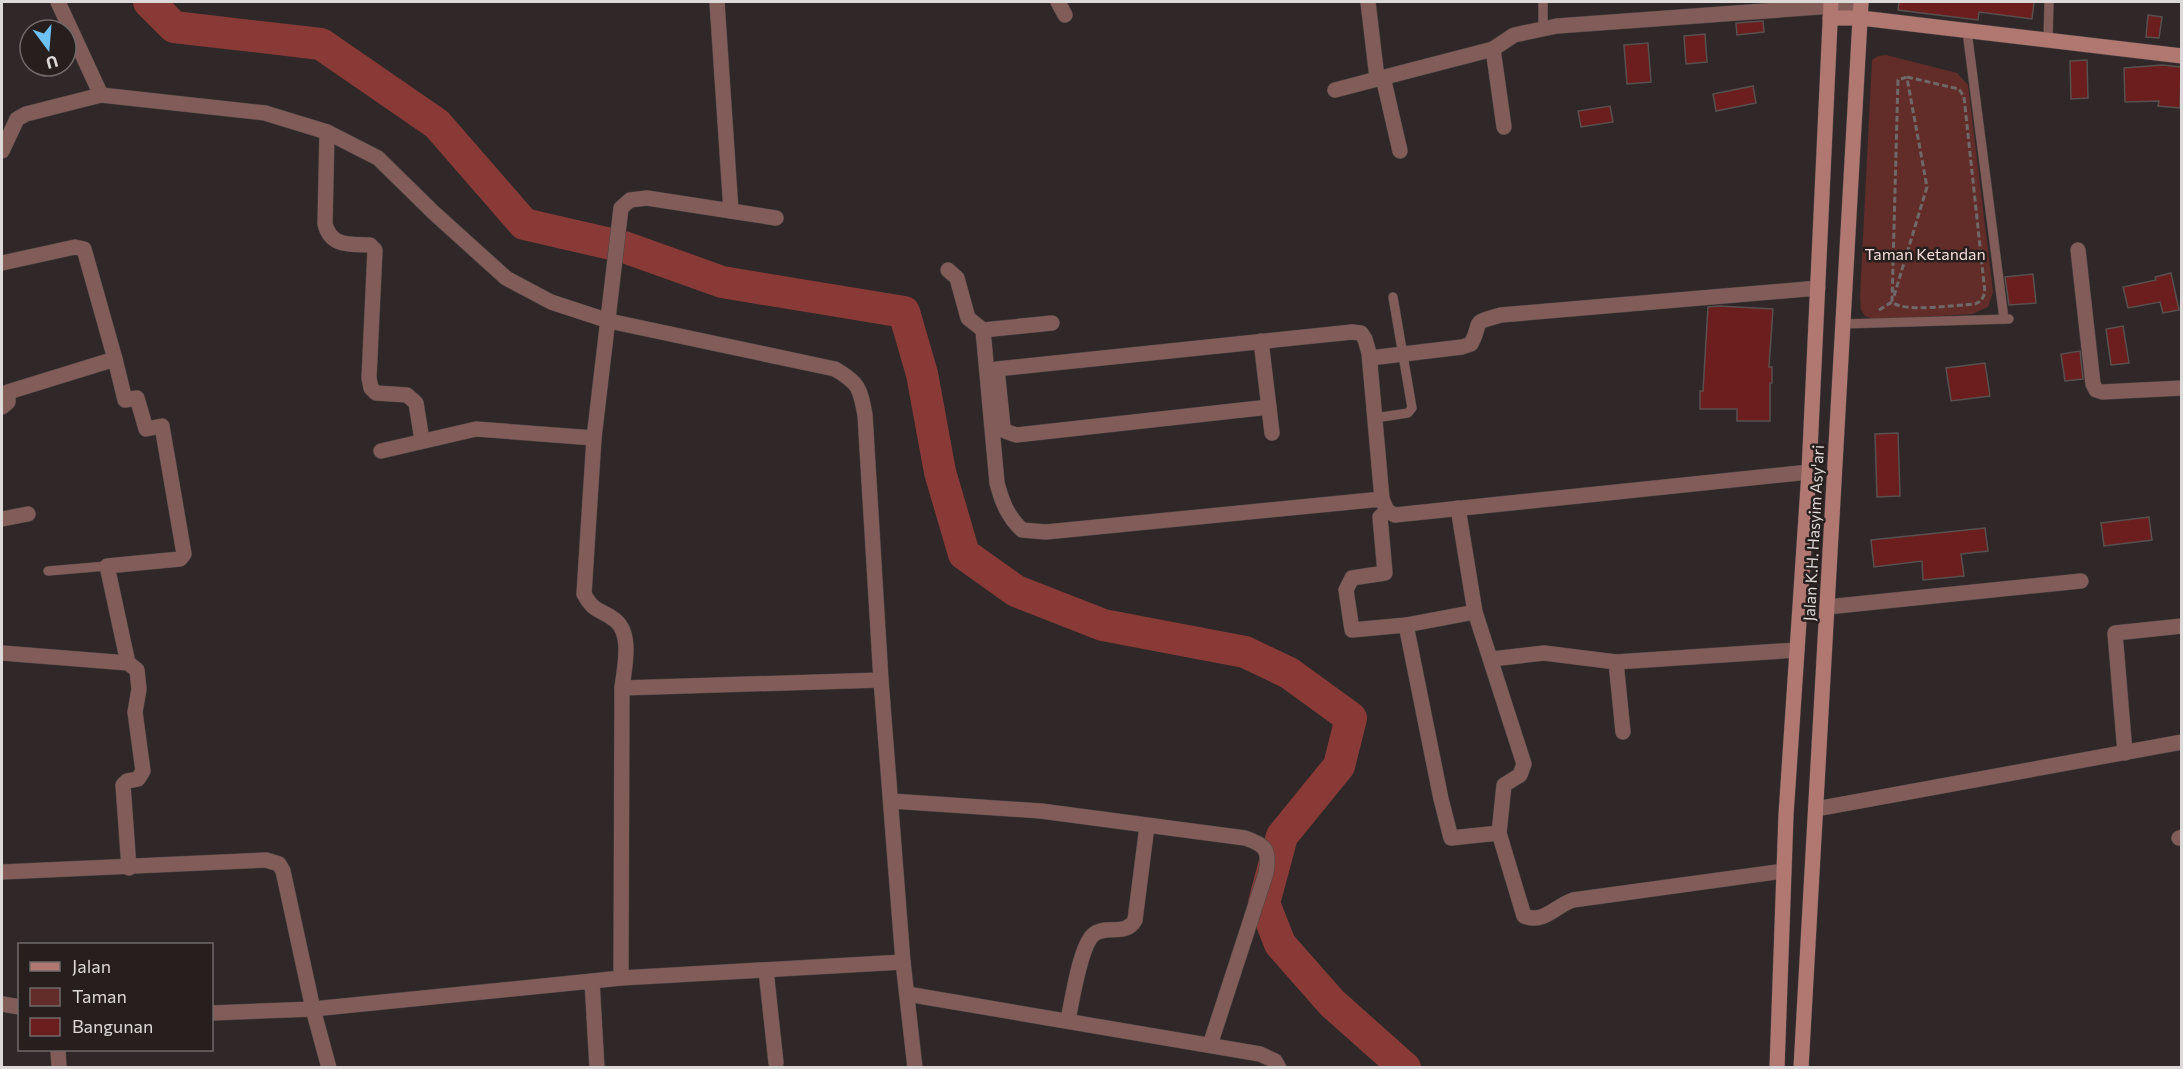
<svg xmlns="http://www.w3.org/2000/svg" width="2183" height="1069" viewBox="0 0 2183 1069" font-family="Commissioner,sans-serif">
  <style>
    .green { fill: #622d29 }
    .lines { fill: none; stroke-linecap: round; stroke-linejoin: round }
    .river { stroke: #893a36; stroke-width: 32 }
    .building { fill: #6b1e1d; stroke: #58504f; stroke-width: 1.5 }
    .lane-casing { stroke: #4c4444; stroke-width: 10 }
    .street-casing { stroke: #4c4444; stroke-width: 16 }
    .secondary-casing { stroke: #4c4444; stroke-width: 16 }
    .path { stroke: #6f6969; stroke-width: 3; stroke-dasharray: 6 3; stroke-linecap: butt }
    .lane { stroke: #815c58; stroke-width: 9 }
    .street { stroke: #815c58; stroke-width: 15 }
    .secondary { stroke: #b17771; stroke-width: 15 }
    .labels { text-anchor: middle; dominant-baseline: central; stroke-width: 5; stroke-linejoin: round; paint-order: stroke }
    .park-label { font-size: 16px; fill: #f6dddb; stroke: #261f1e }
    .street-label { font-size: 16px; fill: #ded9d9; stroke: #261f1e }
  </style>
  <rect width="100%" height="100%" fill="#302828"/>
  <polygon class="green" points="1886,55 1957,73 1968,85 1993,292 1988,307 1972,314 1877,320 1865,316 1861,310 1860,297 1872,60 1878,56"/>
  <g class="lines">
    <polyline class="river" points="149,2 174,27 321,44 437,124 524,224 624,247 722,282 904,312 922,374 940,472 964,554 1016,591 1103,625 1245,652 1289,673 1351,718 1339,766 1282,836 1264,903 1280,944 1332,1003 1405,1068"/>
  </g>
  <g class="building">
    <polygon points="1899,2 2034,2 2032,19 1979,12 1978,20 1898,10"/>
    <polygon points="2148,15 2162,17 2159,38 2146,37"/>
    <polygon points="1763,21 1764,32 1737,35 1736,23"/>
    <polygon points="1705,34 1707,62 1686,64 1684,36"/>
    <polygon points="1648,43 1651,82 1627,84 1624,45"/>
    <polygon points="2087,60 2088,98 2071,99 2070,61"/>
    <polygon points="2162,65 2181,67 2180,108 2158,106 2159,101 2125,102 2124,68"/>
    <polygon points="1753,86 1756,103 1716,111 1713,94"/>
    <polygon points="1610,106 1613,122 1581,127 1578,111"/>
    <polygon points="2171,273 2179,310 2163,313 2160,302 2128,308 2123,287 2156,280 2155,277"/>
    <polygon points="2033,274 2036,303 2009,305 2005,277"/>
    <polygon points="1719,306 1773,309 1769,367 1772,367 1772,383 1770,383 1770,421 1737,421 1737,409 1700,409 1700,391 1703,391 1708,307"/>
    <polygon points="2123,326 2129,363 2111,365 2106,329"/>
    <polygon points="2080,351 2083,379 2065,381 2061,354"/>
    <polygon points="1985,363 1990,396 1951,401 1946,368"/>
    <polygon points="1898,433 1900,496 1877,497 1875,434"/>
    <polygon points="2149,517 2152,540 2104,546 2101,523"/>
    <polygon points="1985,528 1988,551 1961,554 1964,576 1923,580 1922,561 1874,567 1871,540"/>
  </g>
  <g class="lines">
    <defs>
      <g id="lane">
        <polyline points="1543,29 1543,2"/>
        <polyline points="1967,31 2004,319"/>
        <polyline points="2048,40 2049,2"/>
        <polyline points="1843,324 2009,319"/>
        <polyline points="1375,418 1408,413 1412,408 1393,297"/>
        <polyline points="48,571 107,566"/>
      </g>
      <g id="street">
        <polyline points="58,2 101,95"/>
        <polyline points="1058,2 1065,15"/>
        <polyline points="1368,2 1377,78"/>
        <polyline points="1493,49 1504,127"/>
        <polyline points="1383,77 1400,151"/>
        <polyline points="1335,90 1493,49 1514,35 1557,26 1861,4"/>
        <path d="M327,132L325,224C331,247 349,244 370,245L375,250L369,378L371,388L376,393L407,395L416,403L422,440"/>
        <path d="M2,151L17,119L26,114L101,95L265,113L327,132L378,158L433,212L506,278L551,302L609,321L835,369C859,383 860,388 865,415L881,680L903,962L915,1068"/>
        <polyline points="731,211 776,218"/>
        <polyline points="2078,250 2093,384 2096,390 2102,392 2182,388"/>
        <polyline points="2,263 75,247 84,249 115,359 8,392 8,402 2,407"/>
        <path d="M948,270L957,278L968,318L983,330L997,483C1002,502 1008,517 1022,530L1046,532L1382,499L1387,511L1395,515L1809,472"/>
        <polyline points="983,330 1052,323"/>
        <polyline points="1261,341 1272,433"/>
        <path d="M1370,358L1462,347L1471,344C1484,320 1468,324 1501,315L1818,288"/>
        <polyline points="115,359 125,400 137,398 146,429 162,426 184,554 180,559 107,566 128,663"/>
        <polyline points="1269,407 1016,435 1005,431 1003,427 997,369 1352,332 1361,333 1365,339 1369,353 1382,499"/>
        <polyline points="381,451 476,429 594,438"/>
        <polyline points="1387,511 1380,517 1385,573 1352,578 1346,590 1352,630 1406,625 1441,799 1451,838 1499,833"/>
        <polyline points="2,519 28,514"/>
        <polyline points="1827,607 2081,581"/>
        <path d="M1475,612L1524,764L1520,775L1504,785L1499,833L1524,916C1544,924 1555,906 1573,900L1784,871"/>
        <polyline points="1406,625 1475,612 1458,508"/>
        <polyline points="2,653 128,663 137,670 139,689 135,712 143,771 138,779 127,781 123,785 129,868"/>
        <polyline points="1492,659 1544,653 1616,662"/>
        <polyline points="622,688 881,680"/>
        <polyline points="1623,732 1616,662 1797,650"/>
        <polyline points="2125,753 2115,633 2182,626"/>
        <path d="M891,801L1041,811L1245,838C1266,845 1270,850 1266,873L1210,1045"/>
        <polyline points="1816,809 2182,742"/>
        <polyline points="2179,838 2182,837"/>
        <polyline points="2,872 266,860 279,864 283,871 313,1009 329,1068"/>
        <polyline points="766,970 776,1063"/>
        <polyline points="621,978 903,962"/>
        <path d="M592,981L621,978L622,688C624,669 633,634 615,620C600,608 595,614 584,594L594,438L621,208L630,200L647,198L731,211L717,2"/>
        <polyline points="907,994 1260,1054 1275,1061 1279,1068"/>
        <polyline points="2,1004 20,1007"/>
        <polyline points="212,1013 313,1009 592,981 597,1068"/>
        <path d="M1068,1020C1072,1001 1080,947 1093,935C1105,924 1126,937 1135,920L1147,826"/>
        <polyline points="58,1050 59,1068"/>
      </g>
      <g id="secondary">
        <polyline points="1830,18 1861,18 2182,56"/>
        <polyline points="1777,1068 1786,815 1809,472 1831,2"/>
        <polyline points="1801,1068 1861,2"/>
      </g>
    </defs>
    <use href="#lane" class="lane-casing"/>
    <use href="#street" class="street-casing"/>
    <use href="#secondary" class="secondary-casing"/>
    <g class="path">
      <path d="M1907,77L1959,89L1964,97L1985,293L1981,301L1975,304C1956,305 1904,313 1892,302L1898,80Z"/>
      <polyline points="1894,296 1927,187 1907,78"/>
      <polyline points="1879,310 1892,302"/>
    </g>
    <use href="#lane" class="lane"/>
    <use href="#street" class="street"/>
    <use href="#secondary" class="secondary"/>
  </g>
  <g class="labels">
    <g class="park-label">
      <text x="1925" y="253">Taman Ketandan</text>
    </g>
    <g class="street-label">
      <text transform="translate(1813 533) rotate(-87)">Jalan K.H. Hasyim Asy'ari</text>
    </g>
  </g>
  <rect width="2183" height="1069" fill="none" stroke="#ded9d9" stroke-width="6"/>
  <rect x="18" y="943" width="195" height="108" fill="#261f1e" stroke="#706969" stroke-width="1.5"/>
  <rect x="30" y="962" width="30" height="9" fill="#b17771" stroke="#706969" stroke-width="1.5"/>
  <text x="72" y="973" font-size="18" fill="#ded9d9">Jalan</text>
  <rect x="30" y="988" width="30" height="18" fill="#622d29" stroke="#706969" stroke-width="1.5"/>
  <text x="72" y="1003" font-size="18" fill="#ded9d9">Taman</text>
  <rect x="30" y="1018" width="30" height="18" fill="#6b1e1d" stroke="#706969" stroke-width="1.5"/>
  <text x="72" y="1033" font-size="18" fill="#ded9d9">Bangunan</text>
  <g transform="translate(48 48) rotate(164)"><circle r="28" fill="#261f1e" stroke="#706969" stroke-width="1.5"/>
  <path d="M0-4.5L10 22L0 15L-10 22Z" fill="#6dc2f3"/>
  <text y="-9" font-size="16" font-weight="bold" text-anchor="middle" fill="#ded9d9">U</text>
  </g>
</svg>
